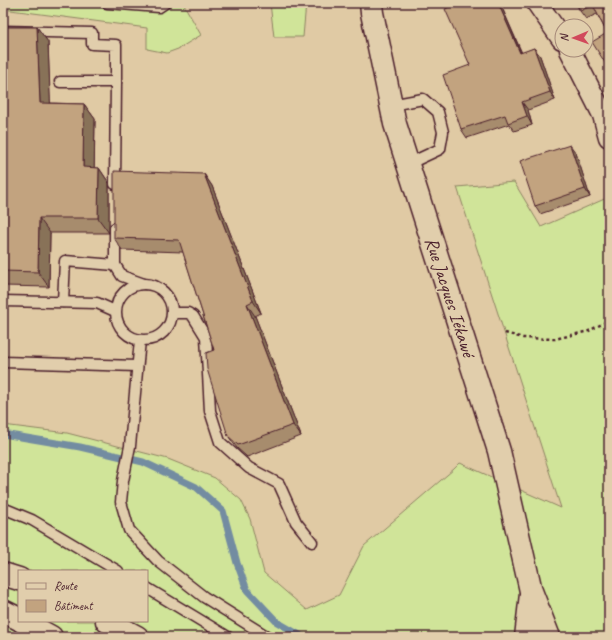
<svg xmlns="http://www.w3.org/2000/svg" width="612" height="640" viewBox="0 0 612 640" font-family="Caveat,sans-serif">
  <style>
    .grass { fill: #d0e499; stroke: #8d8262; fill-rule: evenodd }
    .lines { fill: none; stroke-linecap: round; stroke-linejoin: round }
    .stream { stroke: #738ca1; stroke-width: 7 }
    .lane-casing { stroke: #4a1f2b; stroke-width: 13 }
    .street-casing { stroke: #4a1f2b; stroke-width: 23 }
    .primary-casing { stroke: #4a1f2b; stroke-width: 25 }
    .highway-casing { stroke: #4a1f2b; stroke-width: 25 }
    .path { stroke: #4a1f2b; stroke-width: 2.5; stroke-dasharray: 3 3; stroke-linecap: butt }
    .lane { stroke: #e1ceac; stroke-width: 10 }
    .street { stroke: #e1ceac; stroke-width: 20 }
    .primary { stroke: #e1ceac; stroke-width: 22 }
    .highway { stroke: #e1ceac; stroke-width: 22 }
    .wall { fill: #a78c6d; stroke: #4a1f2b }
    .shaded-wall { fill: #887259; stroke: #4a1f2b }
    .building { fill: #c2a37f; stroke: #4a1f2b }
    .labels { text-anchor: middle; dominant-baseline: central; stroke-width: 3.5; stroke-linejoin: round; paint-order: stroke }
    .street-label { font-size: 19px; fill: #4a1f2b; stroke: #e1ceac }
  </style>
  <rect width="100%" height="100%" fill="#e0caa4"/>
  <filter id="ink" filterUnits="userSpaceOnUse"><feTurbulence type="fractalNoise" baseFrequency=".025" numOctaves="2"/><feDisplacementMap in="SourceGraphic" scale="8" xChannelSelector="R" yChannelSelector="G"/><feConvolveMatrix kernelMatrix="1 2 1 2 8 2 1 2 1" color-interpolation-filters="sRGB"/></filter>
  <g filter="url(#ink)">
    <g class="grass">
      <polygon points="3,3 183,3 201,35 178,49 167,53 147,49 147,28 3,9"/>
      <polygon points="270,3 306,3 303,37 274,37"/>
      <path d="M514,182L541,227L609,197V637H3V425L67,433L168,459L215,478L241,500L250,519L264,573L307,610L339,595L364,546L454,469L460,463L561,508L457,187ZM19,571H147V621H19Z"/>
    </g>
    <g class="lines">
      <polyline class="stream" points="3,434 80,447 143,462 196,487 223,511 237,563 247,590 277,622 303,637"/>
      <defs>
        <g id="lane">
          <polyline points="107,3 159,7 165,3"/>
          <polyline points="3,31 92,33 92,44 116,45 116,82"/>
          <polyline points="60,82 116,82 115,184"/>
          <polyline points="391,105 423,99 438,112 443,132 440,149 408,164"/>
          <polyline points="115,265 122,276 144,284"/>
          <circle cx="144" cy="312" r="28"/>
          <polyline points="3,301 97,303 115,311"/>
          <polyline points="63,302 65,261 115,265 115,228"/>
          <polyline points="173,313 188,313 193,316 206,337 210,411 220,442 249,468 279,484 296,522 312,542"/>
          <polyline points="140,340 130,446 123,481 121,502 129,530 158,561 204,597 268,637"/>
          <polyline points="3,362 137,366"/>
          <polyline points="3,508 32,520 118,571"/>
          <polyline points="147,588 228,637"/>
        </g>
        <g id="street">
          <polyline points="537,3 562,39"/>
          <polyline points="570,50 603,115 609,137"/>
        </g>
        <g id="primary">
          <polyline points="371,3 372,13 395,124 499,451 531,591 549,637"/>
          <polyline points="526,637 531,594"/>
        </g>
        <g id="highway">
          <polyline points="3,574 19,579"/>
          <polyline points="3,611 19,619"/>
          <polyline points="22,621 51,637"/>
          <polyline points="107,621 137,637"/>
        </g>
      </defs>
      <use href="#lane" class="lane-casing"/>
      <use href="#street" class="street-casing"/>
      <use href="#primary" class="primary-casing"/>
      <use href="#highway" class="highway-casing"/>
      <polyline class="path" points="505,333 523,338 555,339 589,331 609,320"/>
      <use href="#lane" class="lane"/>
      <use href="#street" class="street"/>
      <use href="#primary" class="primary"/>
      <use href="#highway" class="highway"/>
    </g>
    <g class="wall">
      <polygon points="459,3 500,3 522,53 534,48 540,56 555,100 528,110 532,125 514,131 509,124 467,138 461,129 470,65"/>
      <polygon points="576,3 609,3 607,33 597,14 586,19 580,11"/>
      <polygon points="3,27 37,27 48,42 50,103 84,104 95,119 94,168 99,168 109,183 109,233 50,233 49,287 3,286"/>
      <polygon points="576,153 590,197 540,214 535,206"/>
      <polygon points="204,174 212,186 261,313 255,316 301,436 247,457 237,448 228,436 214,350 183,252 122,250 114,238"/>
    </g>
    <g class="shaded-wall">
      <polygon points="498,3 500,3 525,62 520,53"/>
      <polygon points="37,27 48,42 51,118 40,103"/>
      <polygon points="534,48 540,56 555,100 550,92"/>
      <polygon points="522,102 528,110 532,125 527,116"/>
      <polygon points="84,104 95,119 94,182 83,167"/>
      <polygon points="570,145 576,153 590,197 585,189"/>
      <polygon points="99,168 109,183 109,233 98,218"/>
      <polygon points="204,174 212,186 261,313 253,301"/>
      <polygon points="39,218 50,233 49,287 38,272"/>
      <polygon points="247,304 255,316 301,436 293,425"/>
    </g>
    <g class="building">
      <polygon points="459,3 498,3 520,53 534,48 550,92 522,102 527,116 508,123 505,115 461,129 443,75 470,65 445,9"/>
      <polygon points="576,3 609,3 609,69 592,42 607,33 593,5 580,11"/>
      <polygon points="3,27 37,27 40,103 84,104 83,167 99,168 98,218 39,218 38,272 3,271"/>
      <polygon points="570,145 585,189 535,206 520,161"/>
      <polygon points="114,171 204,174 253,301 247,304 293,425 238,445 228,436 207,369 206,353 214,350 179,240 114,238"/>
    </g>
  </g>
  <g class="labels">
    <g class="street-label">
      <text transform="translate(450 297) rotate(72)">Rue Jacques Iékawé</text>
    </g>
  </g>
  <rect width="612" height="640" fill="none" stroke="#e1ceac" stroke-width="16"/>
  <rect x="8" y="8" width="596" height="624" fill="none" stroke="#4a1f2b" stroke-width="1.5" filter="url(#ink)"/>
  <rect x="18" y="570" width="130" height="52" fill="#e1ceac" stroke="#a58878"/>
  <rect x="26" y="583" width="20" height="6" fill="#e1ceac" stroke="#a58878"/>
  <text x="54" y="590" font-size="12" fill="#4a1f2b">Route</text>
  <rect x="26" y="600" width="20" height="12" fill="#c2a37f" stroke="#a58878"/>
  <text x="54" y="610" font-size="12" fill="#4a1f2b">Bâtiment</text>
  <g transform="translate(574 38) rotate(268)"><circle r="19" fill="#e1ceac" stroke="#a58878"/>
  <path d="M0-3L7 15L0 10L-7 15Z" fill="#d1495b"/>
  <text y="-6" font-size="11" font-weight="bold" text-anchor="middle" fill="#4a1f2b">N</text>
  </g>
</svg>
